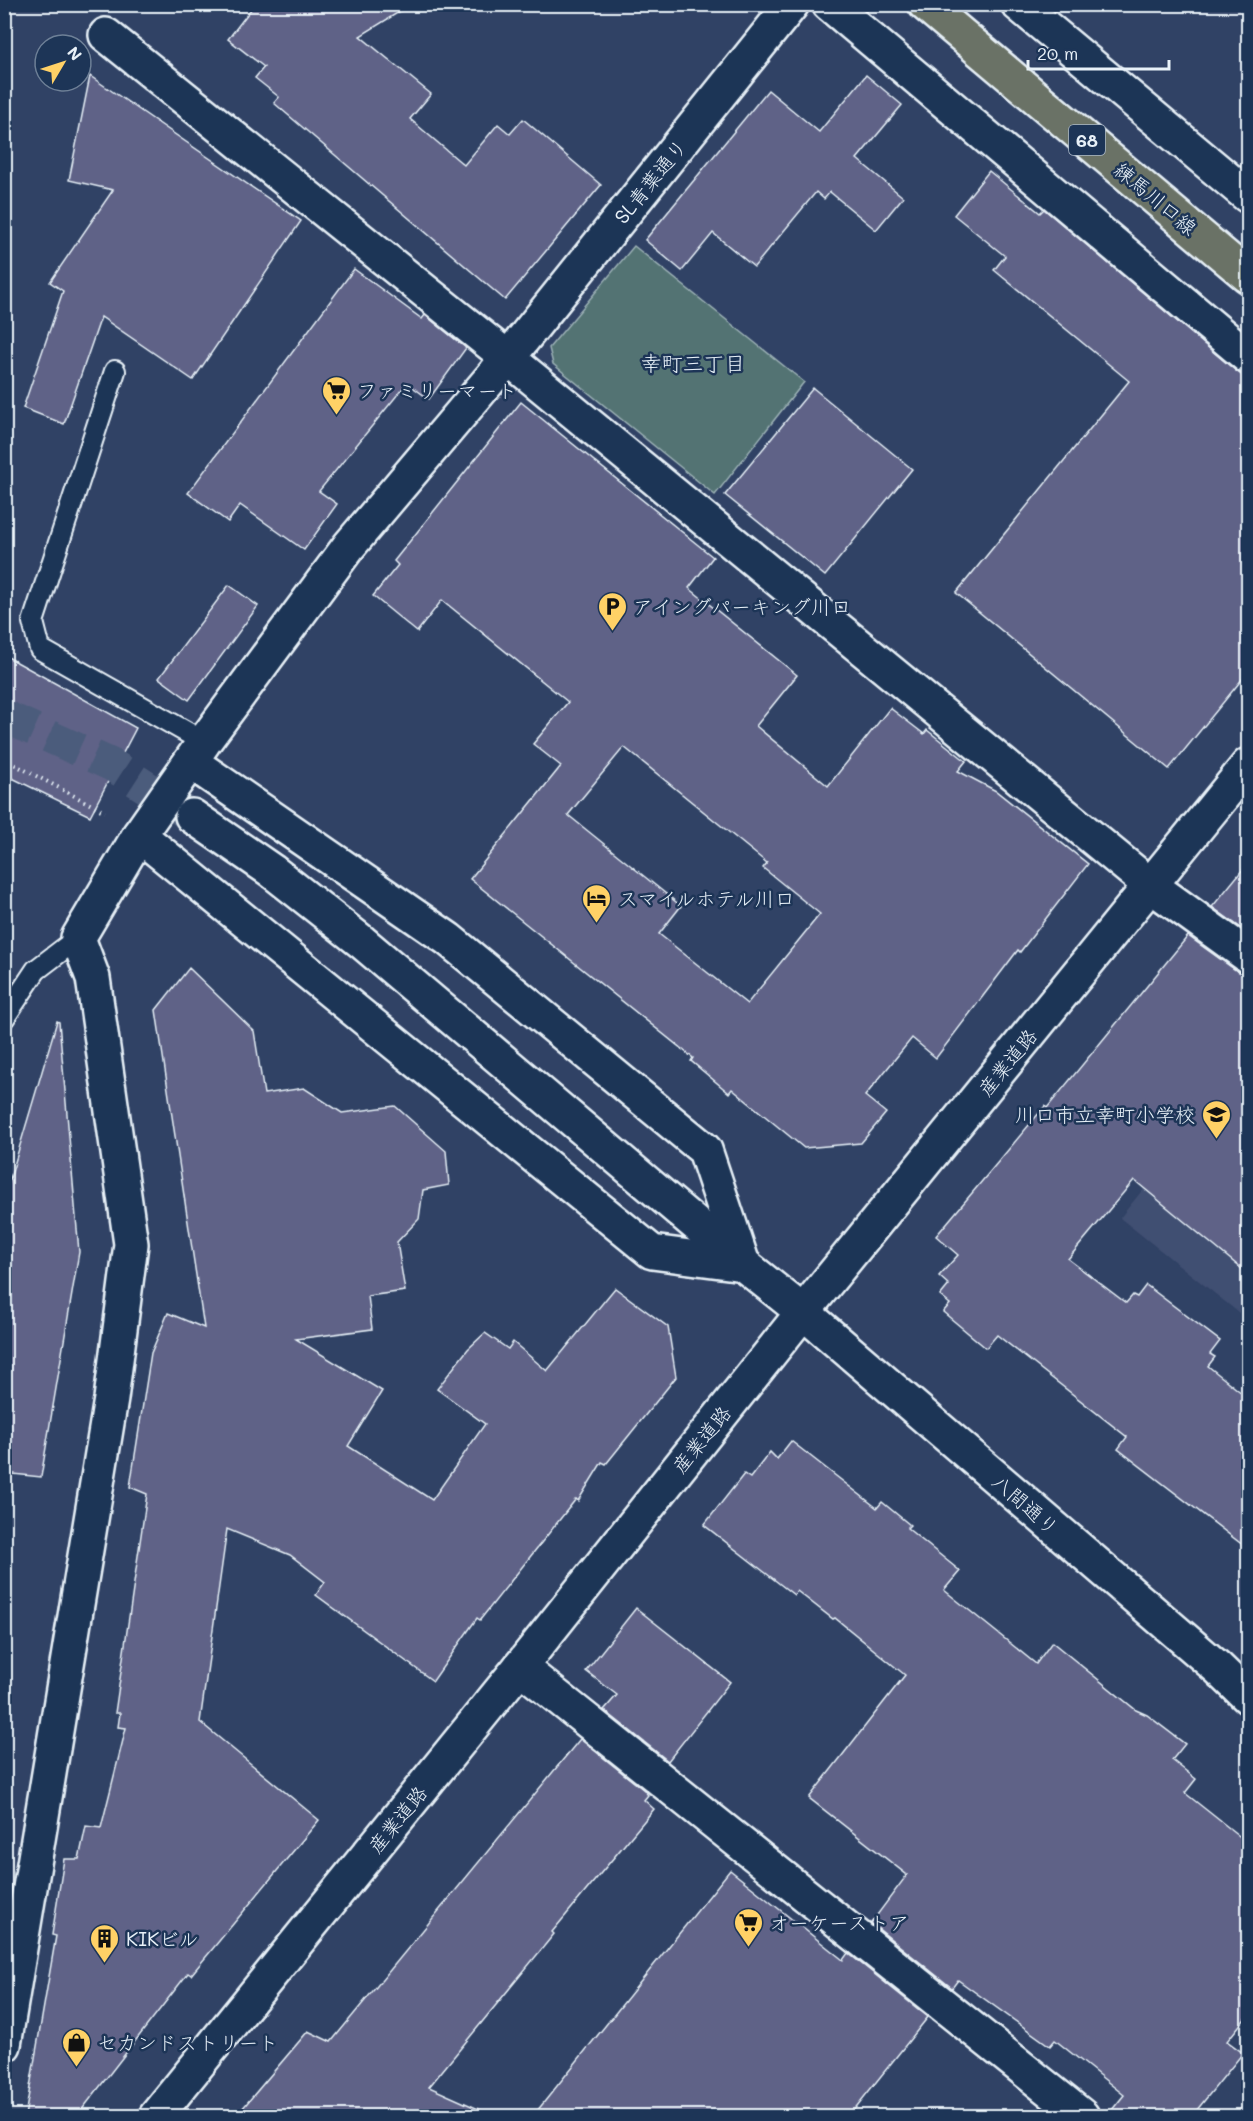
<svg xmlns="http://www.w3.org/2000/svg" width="1253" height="2121" viewBox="0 0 1253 2121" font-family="Mali,'Klee One',sans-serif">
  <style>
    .built { fill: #414f72 }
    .green { fill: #527373; stroke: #9db2b6; stroke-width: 1.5 }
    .building { fill: #5e6287; stroke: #e8f1f8; stroke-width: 1.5; fill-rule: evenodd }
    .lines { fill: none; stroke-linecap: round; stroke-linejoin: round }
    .tertiary-tunnel { stroke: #4c5c7b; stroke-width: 33; stroke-dasharray: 33 16; stroke-linecap: butt }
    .service-casing { stroke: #e8f1f8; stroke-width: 24 }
    .minor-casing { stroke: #e8f1f8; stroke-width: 38 }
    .tertiary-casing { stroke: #e8f1f8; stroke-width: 38 }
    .primary-casing { stroke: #e8f1f8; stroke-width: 38 }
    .path { stroke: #e8f1f8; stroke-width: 4; stroke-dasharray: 1.5 4.5; stroke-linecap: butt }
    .service { stroke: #1d3557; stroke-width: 20 }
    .minor { stroke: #1d3557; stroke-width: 33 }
    .tertiary { stroke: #1d3557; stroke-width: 33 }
    .primary { stroke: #6a7266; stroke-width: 33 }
    .rail { stroke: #e8f1f8; stroke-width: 4.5 }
    .labels { text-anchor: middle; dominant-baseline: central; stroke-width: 5; stroke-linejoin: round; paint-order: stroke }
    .shield { fill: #1d3557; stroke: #abb9c8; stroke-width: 1.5 }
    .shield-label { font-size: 18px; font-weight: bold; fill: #e8f1f8 }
    .street-label { font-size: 20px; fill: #e8f1f8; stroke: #1d3557 }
    .poi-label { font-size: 20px; fill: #e8f1f8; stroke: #1d3557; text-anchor: start }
    .neighbourhood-label { font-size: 21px; fill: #e8f1f8; stroke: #1d3557 }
  </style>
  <rect width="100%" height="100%" fill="#304265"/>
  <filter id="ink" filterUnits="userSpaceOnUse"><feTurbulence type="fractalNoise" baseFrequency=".0167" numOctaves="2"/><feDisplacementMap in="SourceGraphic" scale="12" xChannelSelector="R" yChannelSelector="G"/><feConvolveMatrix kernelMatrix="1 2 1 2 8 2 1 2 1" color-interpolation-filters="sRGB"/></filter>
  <g filter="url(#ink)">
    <polygon class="built" points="1248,1059 1248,1320 1120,1218"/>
    <polygon class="green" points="634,246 804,382 715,495 553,364 549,348"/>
    <g class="building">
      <polygon points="255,4 412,4 360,36 431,94 410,119 464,165 498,124 510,134 523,119 601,185 505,300 274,103 279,97 255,78 264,67 228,39"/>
      <polygon points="866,75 902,105 857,159 903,197 876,230 830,192 824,199 816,192 754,267 713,233 682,271 645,240 768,90 819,132"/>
      <polygon points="90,76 301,221 193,380 101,317 64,424 23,408 63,291 50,282 113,190 69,180"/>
      <polygon points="989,171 1040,213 1044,209 1236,371 1248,380 1248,672 1169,769 956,593 1129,381 994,270 1005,256 954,215"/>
      <polygon points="354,269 422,319 425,315 466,348 429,399 407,383 319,491 337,504 304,550 240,505 228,522 188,493"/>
      <polygon points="813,388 912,469 825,576 725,495"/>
      <path d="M521,402L713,557L689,588L797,675L756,726L828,786L890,708L924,734L927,730L966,761L958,771L996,791L1088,864L1020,952L1018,950L936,1058L912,1038L865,1096L886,1113L861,1143L804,1148L732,1089L729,1093L691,1061L693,1058L470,879L561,766L533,744L568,702L442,600L417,632L373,596L398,565L394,561ZM624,747L767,863L763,868L820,914L747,1004L659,934L681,906L568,815Z"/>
      <polygon points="229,585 258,606 189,700 159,678"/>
      <polygon points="4,655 136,728 90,816 4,774"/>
      <polygon points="1248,863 1248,933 1212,907"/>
      <polygon points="1188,936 1237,971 1248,974 1248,1274 1134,1180 1068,1259 1126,1303 1133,1295 1137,1297 1146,1285 1220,1341 1210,1354 1215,1357 1208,1366 1248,1398 1248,1549 1118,1449 1127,1437 997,1335 986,1348 943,1312 950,1304 940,1296 949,1285 939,1276 958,1255 936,1236 1045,1106 1047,1108"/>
      <polygon points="189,968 254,1031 264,1094 304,1088 342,1113 395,1106 446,1151 449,1185 423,1190 419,1219 397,1242 405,1291 368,1296 372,1329 296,1339 382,1391 348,1446 432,1500 485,1424 437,1389 468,1349 485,1333 508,1349 513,1342 547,1371 615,1288 668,1327 676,1377 606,1464 602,1462 578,1501 576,1499 480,1620 477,1618 433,1681 316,1595 325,1582 290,1555 227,1529 200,1722 319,1820 191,1975 188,1973 77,2116 25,2116 56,1936 52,1935 64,1859 79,1859 86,1826 101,1828 126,1728 118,1727 120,1713 115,1713 147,1494 130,1487 151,1353 168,1313 204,1328 156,1010"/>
      <polygon points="57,1021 59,1022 79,1252 41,1477 4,1473 4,1199"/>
      <polygon points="791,1441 877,1508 882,1502 910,1525 907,1528 960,1571 944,1590 1036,1664 1052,1642 1136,1710 1147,1715 1185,1744 1172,1760 1196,1779 1185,1793 1248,1843 1248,2015 1227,2041 1243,2053 1192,2116 1107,2116 1124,2095 1055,2040 1050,2046 958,1980 952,1988 871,1923 907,1875 809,1798 905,1675 835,1618 833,1619 797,1591 794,1595 704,1525 744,1474 750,1478 770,1452 777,1459"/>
      <polygon points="636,1608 730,1682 668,1761 604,1710 617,1695 586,1671"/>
      <polygon points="580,1739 644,1790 648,1795 644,1800 654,1809 552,1932 554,1934 429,2087 494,2116 236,2116 308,2031 331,2042"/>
      <polygon points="730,1870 843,1960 848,1953 928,2017 849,2116 533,2116"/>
    </g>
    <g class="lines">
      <polyline class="tertiary-tunnel" points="4,716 112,765 188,814"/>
      <defs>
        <g id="service">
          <polyline points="115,371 33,622 40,649 204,742"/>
          <polyline points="4,1018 36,970 78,938"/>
        </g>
        <g id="minor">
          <polyline points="829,4 1248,357"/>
          <polyline points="1018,4 1248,196"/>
          <polyline points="106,35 508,358 1150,885 1248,956"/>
          <polyline points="139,835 652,1252 743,1264 705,1150 448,939 191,762"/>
          <polyline points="520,1667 1082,2116"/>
          <polyline points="4,2045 111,1399 131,1244 93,978 78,938 139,835 204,742 349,546 508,358 792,4"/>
        </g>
        <g id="tertiary">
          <polyline points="192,816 272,871 362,942 743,1264 803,1312 1218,1668 1248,1697"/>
          <polyline points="156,2116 520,1667 803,1312 1248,765"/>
        </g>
        <polyline id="primary" points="925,4 1248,276"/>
      </defs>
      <use href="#service" class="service-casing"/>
      <use href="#minor" class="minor-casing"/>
      <use href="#tertiary" class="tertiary-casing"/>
      <use href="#primary" class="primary-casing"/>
      <polyline class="path" points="4,759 105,812"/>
      <use href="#service" class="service"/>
      <use href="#minor" class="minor"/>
      <use href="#tertiary" class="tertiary"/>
      <use href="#primary" class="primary"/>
      <polyline class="rail" points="4,5 5,4"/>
    </g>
  </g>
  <defs>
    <symbol id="supermarket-pin" viewBox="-11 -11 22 30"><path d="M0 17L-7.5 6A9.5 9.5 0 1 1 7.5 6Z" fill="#ffd166" stroke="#1d3557"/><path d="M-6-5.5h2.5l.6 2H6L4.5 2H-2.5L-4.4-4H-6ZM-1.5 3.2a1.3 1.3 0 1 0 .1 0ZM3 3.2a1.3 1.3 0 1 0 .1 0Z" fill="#111"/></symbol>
    <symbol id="parking-pin" viewBox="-11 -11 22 30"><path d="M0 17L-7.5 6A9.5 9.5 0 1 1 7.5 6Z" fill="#ffd166" stroke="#1d3557"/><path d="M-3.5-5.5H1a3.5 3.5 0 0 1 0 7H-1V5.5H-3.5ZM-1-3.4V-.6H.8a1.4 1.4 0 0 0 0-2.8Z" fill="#111"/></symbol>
    <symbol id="hotel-pin" viewBox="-11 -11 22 30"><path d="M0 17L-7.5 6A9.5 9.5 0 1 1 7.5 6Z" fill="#ffd166" stroke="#1d3557"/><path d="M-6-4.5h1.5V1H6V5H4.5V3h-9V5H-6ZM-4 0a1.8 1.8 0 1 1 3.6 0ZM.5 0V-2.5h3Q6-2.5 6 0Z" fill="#111"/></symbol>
    <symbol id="school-pin" viewBox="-11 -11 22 30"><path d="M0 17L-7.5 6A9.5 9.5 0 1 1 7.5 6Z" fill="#ffd166" stroke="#1d3557"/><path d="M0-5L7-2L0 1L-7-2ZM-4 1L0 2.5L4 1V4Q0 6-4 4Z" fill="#111"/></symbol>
    <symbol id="building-pin" viewBox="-11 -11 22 30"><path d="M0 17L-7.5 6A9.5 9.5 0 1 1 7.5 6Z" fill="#ffd166" stroke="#1d3557"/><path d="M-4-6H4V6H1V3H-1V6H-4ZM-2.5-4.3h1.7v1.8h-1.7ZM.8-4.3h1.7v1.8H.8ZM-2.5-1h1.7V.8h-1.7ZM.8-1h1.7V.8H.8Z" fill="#111"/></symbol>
    <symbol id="shop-pin" viewBox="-11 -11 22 30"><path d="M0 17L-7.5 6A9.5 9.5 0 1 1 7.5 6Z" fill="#ffd166" stroke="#1d3557"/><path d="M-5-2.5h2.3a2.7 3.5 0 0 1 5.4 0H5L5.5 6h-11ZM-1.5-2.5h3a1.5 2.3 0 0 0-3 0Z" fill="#111"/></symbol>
  </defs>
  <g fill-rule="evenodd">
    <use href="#supermarket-pin" x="320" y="374" width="33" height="45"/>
    <use href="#parking-pin" x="596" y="590" width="33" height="45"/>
    <use href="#hotel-pin" x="580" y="882" width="33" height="45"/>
    <use href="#school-pin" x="1200" y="1098" width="33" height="45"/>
    <use href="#supermarket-pin" x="732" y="1906" width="33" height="45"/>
    <use href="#building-pin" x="88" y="1922" width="33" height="45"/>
    <use href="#shop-pin" x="60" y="2026" width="33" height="45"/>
  </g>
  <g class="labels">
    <rect class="shield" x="1069" y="125" width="36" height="30" rx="4.5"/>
    <g class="shield-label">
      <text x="1087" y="140">68</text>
    </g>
    <g class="street-label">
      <text transform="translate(650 181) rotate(-51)">SL青葉通り</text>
      <text transform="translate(1156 198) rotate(40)">練馬川口線</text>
      <text transform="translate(1007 1062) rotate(-51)">産業道路</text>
      <text transform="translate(701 1439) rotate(-51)">産業道路</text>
      <text transform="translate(1026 1504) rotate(41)">八間通り</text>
      <text transform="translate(397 1819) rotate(-51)">産業道路</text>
    </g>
    <g class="poi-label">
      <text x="357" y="390">ファミリーマート</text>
      <text x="633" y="606">アイングパーキング川口</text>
      <text x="618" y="898">スマイルホテル川口</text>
      <text x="1195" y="1114" text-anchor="end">川口市立幸町小学校</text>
      <text x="769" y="1922">オーケーストア</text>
      <text x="126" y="1938">KIKビル</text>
      <text x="97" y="2042">セカンドストリート</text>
    </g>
    <g class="neighbourhood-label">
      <text x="693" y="362">幸町三丁目</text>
    </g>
  </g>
  <rect width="1253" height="2121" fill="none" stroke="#1d3557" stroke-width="24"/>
  <rect x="12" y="12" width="1229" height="2097" fill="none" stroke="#e8f1f8" stroke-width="2" filter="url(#ink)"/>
  <g transform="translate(63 63) rotate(51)"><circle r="28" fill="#1d3557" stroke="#6e8097" stroke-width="1.5"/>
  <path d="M0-4.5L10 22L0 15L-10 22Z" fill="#ffd166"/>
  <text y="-9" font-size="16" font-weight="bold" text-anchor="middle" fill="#e8f1f8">N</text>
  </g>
  <path d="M1028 60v9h141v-9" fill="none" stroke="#e8f1f8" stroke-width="3"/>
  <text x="1037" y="60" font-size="18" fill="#e8f1f8" stroke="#1d3557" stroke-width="4.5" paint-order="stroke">20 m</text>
</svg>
